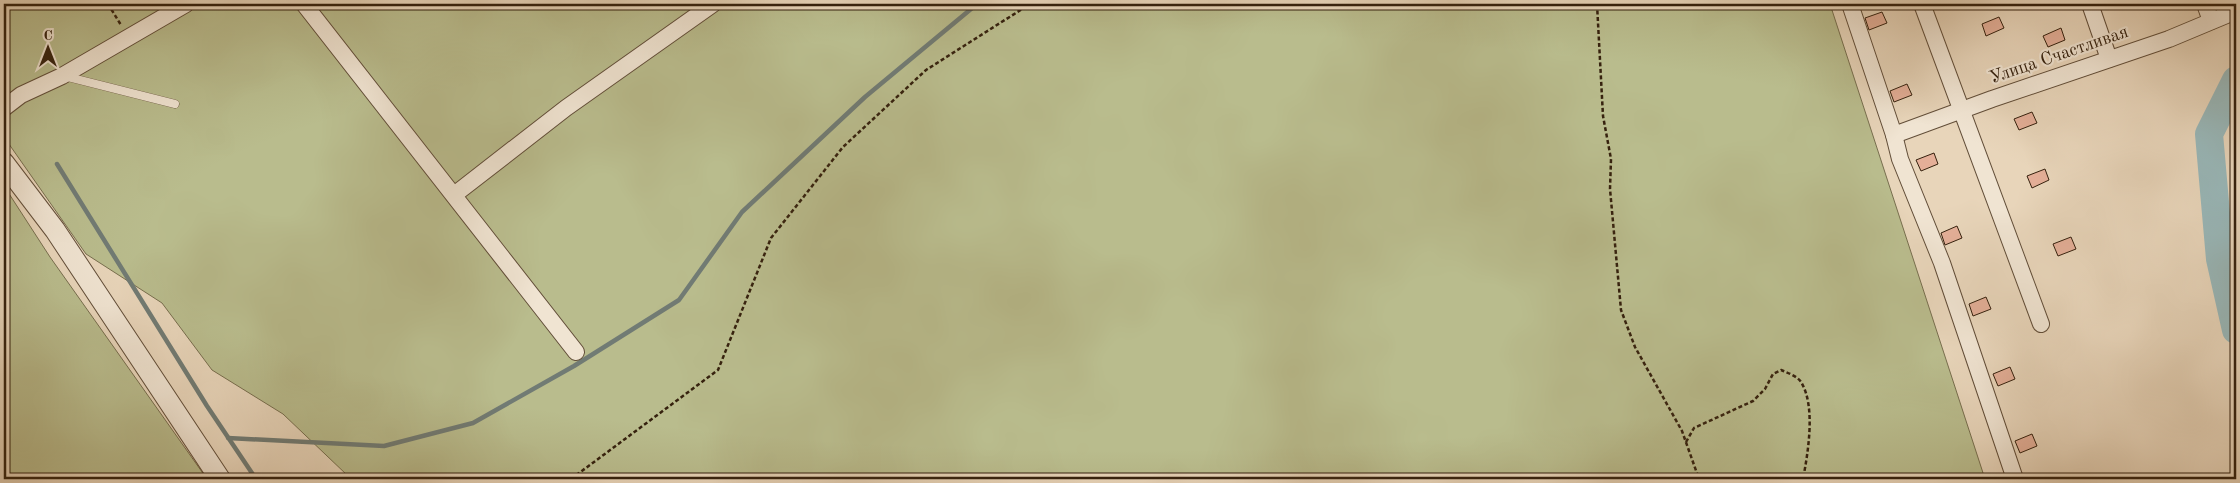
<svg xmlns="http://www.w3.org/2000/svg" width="2240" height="483" viewBox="0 0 2240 483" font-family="'Old Standard TT',serif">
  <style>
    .green { fill: #b9bc8d; stroke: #776e4e }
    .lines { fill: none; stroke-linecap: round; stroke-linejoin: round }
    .stream { stroke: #717b74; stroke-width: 4.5 }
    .river { stroke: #99b7b8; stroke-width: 28 }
    .building { fill: #e4af98; stroke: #35210e }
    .service-casing { stroke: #624e39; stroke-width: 9 }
    .minor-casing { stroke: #624e39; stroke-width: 18 }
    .tertiary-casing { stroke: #624e39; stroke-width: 22 }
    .path { stroke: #35210e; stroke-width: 2.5; stroke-dasharray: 4 2.5; stroke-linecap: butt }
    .service { stroke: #f0e4d2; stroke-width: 8 }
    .minor { stroke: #f0e4d2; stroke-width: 16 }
    .tertiary { stroke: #f0e4d2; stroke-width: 20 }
    .labels { text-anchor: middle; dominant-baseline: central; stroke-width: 4.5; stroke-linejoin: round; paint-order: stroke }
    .street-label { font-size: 18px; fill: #35210e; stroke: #f0e4d2 }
  </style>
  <rect width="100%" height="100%" fill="#e8d5ba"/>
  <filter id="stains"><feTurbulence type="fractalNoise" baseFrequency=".004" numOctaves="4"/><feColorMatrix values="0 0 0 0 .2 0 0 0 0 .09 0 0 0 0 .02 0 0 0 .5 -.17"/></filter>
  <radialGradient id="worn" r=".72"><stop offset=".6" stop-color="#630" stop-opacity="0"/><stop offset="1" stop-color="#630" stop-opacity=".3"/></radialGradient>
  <g class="green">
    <polygon points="4,4 1830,4 1985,479 335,479 347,475 283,414 212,370 162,303 86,254 4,137"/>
    <polygon points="4,186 50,257 207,479 4,479"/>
  </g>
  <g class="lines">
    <g class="stream">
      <polyline points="57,164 207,406 256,479"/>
      <polyline points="228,438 384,446 473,423 574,366 679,300 742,212 865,97 977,4"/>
    </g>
    <polyline class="river" points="2236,80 2209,134 2220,259 2236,330"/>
  </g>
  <g class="building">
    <polygon points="1882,12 1887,23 1869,30 1865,18"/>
    <polygon points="1999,17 2004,28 1986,36 1982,24"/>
    <polygon points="2061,28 2065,40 2048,47 2043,36"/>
    <polygon points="1907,84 1912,95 1894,102 1890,91"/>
    <polygon points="2032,112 2037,123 2019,130 2014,119"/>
    <polygon points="1934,153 1938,164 1921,171 1916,160"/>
    <polygon points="2045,169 2049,180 2032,188 2027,176"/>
    <polygon points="1957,226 1962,238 1945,245 1941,233"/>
    <polygon points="2071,237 2076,249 2058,256 2053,244"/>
    <polygon points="1986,297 1991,309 1973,316 1969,304"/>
    <polygon points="2010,367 2015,379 1998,386 1993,374"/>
    <polygon points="2032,434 2037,446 2020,453 2015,441"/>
  </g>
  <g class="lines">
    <defs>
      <polyline id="service" points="64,76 175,104"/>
      <g id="minor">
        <polyline points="304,4 576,352"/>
        <polyline points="1850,4 1894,135 1900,159 1942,263 2015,479"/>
        <polyline points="1922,4 2041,324"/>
        <polyline points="2090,4 2109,59"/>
        <polyline points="2205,4 2211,21"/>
        <polyline points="4,108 21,95 62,76 186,4"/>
        <polyline points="1894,135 1992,99 2169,39 2236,11"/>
        <polyline points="454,195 566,108 713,4"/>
      </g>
      <polyline id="tertiary" points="4,163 55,230 220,479"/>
    </defs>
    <use href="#service" class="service-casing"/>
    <use href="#minor" class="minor-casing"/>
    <use href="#tertiary" class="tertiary-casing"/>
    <g class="path">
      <polyline points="108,4 121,25"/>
      <polyline points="1597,4 1603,116 1611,159 1610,189 1621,310 1635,347 1682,431 1699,479"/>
      <path d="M1686,442L1694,428L1753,401L1765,389L1773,374L1781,370C1788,373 1797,376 1801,382C1816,406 1808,453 1803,479"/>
      <polyline points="571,479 718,370 771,238 843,147 926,70 1030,4"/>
    </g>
    <use href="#service" class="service"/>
    <use href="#minor" class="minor"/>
    <use href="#tertiary" class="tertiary"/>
  </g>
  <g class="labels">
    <g class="street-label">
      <text transform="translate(2059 55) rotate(-19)">Улица Счастливая</text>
    </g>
  </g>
  <rect width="2240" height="483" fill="none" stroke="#e8d5ba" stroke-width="20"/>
  <rect x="5" y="5" width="2230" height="473" fill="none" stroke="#35210e" stroke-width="2.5"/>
  <rect x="10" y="10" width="2220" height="463" fill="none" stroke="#35210e"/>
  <g transform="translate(48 48)" stroke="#f0e4d2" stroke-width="4" paint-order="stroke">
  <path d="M0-4L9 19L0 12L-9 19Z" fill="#35210e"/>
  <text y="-8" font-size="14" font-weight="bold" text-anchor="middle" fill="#35210e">С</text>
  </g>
  <rect width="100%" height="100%" filter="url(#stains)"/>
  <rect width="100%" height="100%" fill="url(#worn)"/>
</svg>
